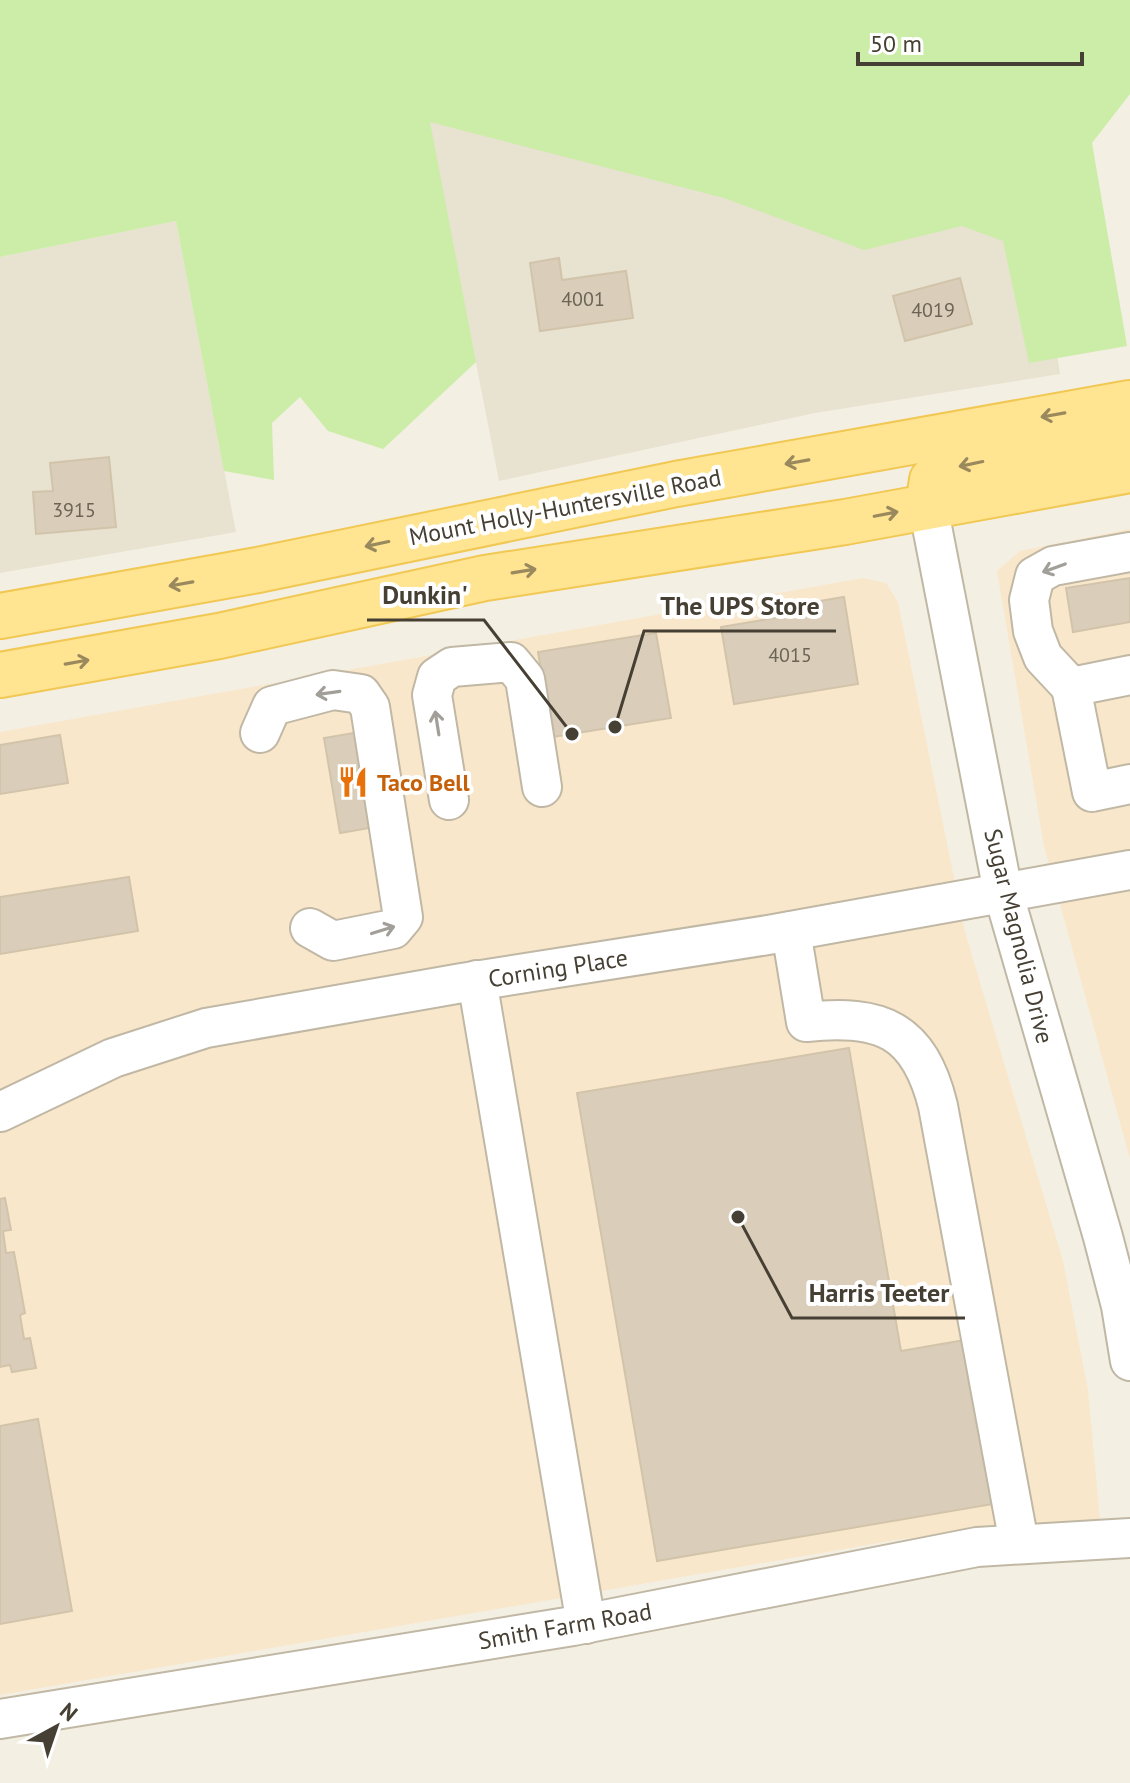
<svg xmlns="http://www.w3.org/2000/svg" width="1130" height="1783" viewBox="0 0 1130 1783" font-family="'PT Sans',sans-serif">
  <style>
    .residential { fill: #e8e2d0 }
    .commercial { fill: #f9e7cb }
    .green { fill: #cbeda7 }
    .building { fill: #daceba; stroke: #d2c4aa; stroke-width: 2 }
    .lines { fill: none; stroke-linecap: round; stroke-linejoin: round }
    .minor-casing { stroke: #c0b8a5; stroke-width: 42 }
    .major-casing { stroke: #f1c854; stroke-width: 48 }
    .minor { stroke: #fff; stroke-width: 38 }
    .major { stroke: #ffe491; stroke-width: 44 }
    .oneway { stroke: #99895d }
    .oneway2 { stroke: #a29f99 }
    .labels { text-anchor: middle; dominant-baseline: central; stroke-width: 8; stroke-linejoin: round; paint-order: stroke }
    .number-label { font-size: 20px; fill: #6b6355 }
    .street-label { font-size: 24px; fill: #463f33; stroke: #fff }
    .food-label { font-size: 24px; font-weight: bold; fill: #c56008; stroke: #fff; text-anchor: start }
    .leader { fill: none; stroke: #463f33; stroke-width: 3 }
    .callout-dot { fill: #463f33; stroke: #fff; stroke-width: 3 }
    .callout-label { font-size: 26px; text-anchor: middle; font-weight: bold; fill: #463f33; stroke: #fff; stroke-width: 8; stroke-linejoin: round; paint-order: stroke }
  </style>
  <rect width="100%" height="100%" fill="#f4efe3"/>
  <g class="residential">
    <polygon points="1017,98 1060,374 815,413 499,481 429,122"/>
    <polygon points="176,221 236,532 0,573 0,257"/>
  </g>
  <g class="commercial">
    <polygon points="1130,529 1130,1159 1044,846 997,571 1020,551"/>
    <polygon points="863,578 886,583 898,602 965,932 1063,1261 1088,1390 1100,1520 902,1539 0,1695 0,732"/>
  </g>
  <polygon class="green" points="0,0 1130,0 1130,94 1092,143 1127,346 1029,363 1003,241 962,226 864,250 724,198 430,122 476,362 383,449 328,431 300,397 272,423 274,480 224,471 176,221 0,257"/>
  <g class="building">
    <polygon points="559,258 562,280 626,271 633,318 540,331 530,263"/>
    <polygon points="960,278 972,324 905,341 893,296"/>
    <polygon points="109,457 116,527 36,534 33,492 53,491 50,463"/>
    <polygon points="1130,578 1130,622 1073,632 1066,588"/>
    <polygon points="844,597 858,684 734,704 721,627 786,616 784,607"/>
    <polygon points="656,633 671,718 552,737 538,652"/>
    <polygon points="366,731 381,826 340,833 324,738"/>
    <polygon points="60,735 68,783 0,794 0,745"/>
    <polygon points="129,877 138,931 0,954 0,897"/>
    <polygon points="849,1048 901,1351 965,1340 993,1504 657,1561 577,1093"/>
    <polygon points="5,1198 11,1230 3,1231 6,1253 14,1252 25,1313 20,1315 24,1339 30,1338 36,1368 12,1372 10,1365 0,1367 0,1199"/>
    <polygon points="38,1419 72,1611 0,1624 0,1426"/>
  </g>
  <g class="lines">
    <defs>
      <g id="minor">
        <polyline points="928,506 1003,892 1103,1237 1121,1306 1130,1361"/>
        <polyline points="1130,675 1071,687 1092,792 1130,784"/>
        <polyline points="1071,687 1043,657 1033,631 1029,600 1035,576 1053,566 1130,552"/>
        <polyline points="260,733 272,706 333,690 361,694 370,707 403,917 393,929 333,941 310,928"/>
        <polyline points="449,800 432,695 437,677 452,667 511,662 525,679 542,787"/>
        <path d="M791,931L806,1022C881,1014 919,1029 938,1106L1019,1543"/>
        <polyline points="477,980 586,1624"/>
        <polyline points="0,1112 113,1058 206,1028 462,983 768,935 1130,870"/>
        <polyline points="0,1719 573,1626 977,1547 1130,1538"/>
      </g>
      <g id="major">
        <polyline points="928,506 932,480 953,468 1130,435"/>
        <polyline points="0,616 258,570 676,484 1130,403"/>
        <polyline points="0,675 219,636 485,578 845,522 1130,470"/>
      </g>
    </defs>
    <use href="#minor" class="minor-casing"/>
    <use href="#major" class="major-casing"/>
    <use href="#minor" class="minor"/>
    <use href="#major" class="major"/>
  </g>
  <defs><path id="oneway-shaft" d="M-6 0H5M1.5-3L5.5 0L1.5 3" fill="none" stroke-width="1.6" stroke-linecap="round" stroke-linejoin="round" transform="scale(2)"/></defs>
  <g class="oneway">
    <use href="#oneway-shaft" transform="translate(1053 415) rotate(170)"/>
    <use href="#oneway-shaft" transform="translate(797 462) rotate(170)"/>
    <use href="#oneway-shaft" transform="translate(971 464) rotate(168)"/>
    <use href="#oneway-shaft" transform="translate(886 514) rotate(-11)"/>
    <use href="#oneway-shaft" transform="translate(377 544) rotate(168)"/>
    <use href="#oneway-shaft" transform="translate(524 571) rotate(-9)"/>
    <use href="#oneway-shaft" transform="translate(181 584) rotate(170)"/>
    <use href="#oneway-shaft" transform="translate(77 662) rotate(-10)"/>
  </g>
  <g class="oneway2">
    <use href="#oneway-shaft" transform="translate(1054 568) rotate(160)"/>
    <use href="#oneway-shaft" transform="translate(328 693) rotate(172)"/>
    <use href="#oneway-shaft" transform="translate(437 723) rotate(-99)"/>
    <use href="#oneway-shaft" transform="translate(383 930) rotate(-17)"/>
  </g>
  <defs>
    <symbol id="restaurant-bare" viewBox="-9 -9 18 18"><path d="M-5-6h1v4h1v-4h1v4h1v-4h1v5L-1.5 .5V6h-2V.5L-5-1ZM5-6V6H3V1.5H1.5Q1.5-4 5-6Z" fill="#e8710a" stroke="#fff" stroke-width="2.5" paint-order="stroke"/></symbol>
  </defs>
  <g fill-rule="evenodd">
    <use href="#restaurant-bare" x="331" y="760" width="44" height="44"/>
  </g>
  <g class="labels">
    <g class="number-label">
      <text x="583" y="299">4001</text>
      <text x="933" y="310">4019</text>
      <text x="74" y="510">3915</text>
      <text x="790" y="655">4015</text>
    </g>
    <g class="street-label">
      <text transform="translate(565 507) rotate(-11)">Mount Holly-Huntersville Road</text>
      <text transform="translate(1019 936) rotate(76)">Sugar Magnolia Drive</text>
      <text transform="translate(558 968) rotate(-9)">Corning Place</text>
      <text transform="translate(565 1626) rotate(-10)">Smith Farm Road</text>
    </g>
    <g class="food-label">
      <text x="377" y="782">Taco Bell</text>
    </g>
  </g>
  <path class="leader" d="M572 734L484 620H367M615 727L644 631H836M738 1217L792 1318H965"/>
  <g class="callout-dot">
    <circle cx="572" cy="734" r="8"/>
    <circle cx="615" cy="727" r="8"/>
    <circle cx="738" cy="1217" r="8"/>
  </g>
  <g class="callout-label">
    <text x="425" y="604">Dunkin'</text>
    <text x="740" y="615">The UPS Store</text>
    <text x="879" y="1302">Harris Teeter</text>
  </g>
  <g transform="translate(56 1727) rotate(40)" stroke="#ffffff" stroke-width="6" paint-order="stroke">
  <path d="M0-6L14 30L0 20L-14 30Z" fill="#463f33"/>
  <text y="-12" font-size="22" font-weight="bold" text-anchor="middle" fill="#463f33">N</text>
  </g>
  <path d="M858 52v12h224v-12" fill="none" stroke="#463f33" stroke-width="4"/>
  <text x="870" y="52" font-size="24" fill="#463f33" stroke="#ffffff" stroke-width="6" paint-order="stroke">50 m</text>
</svg>
